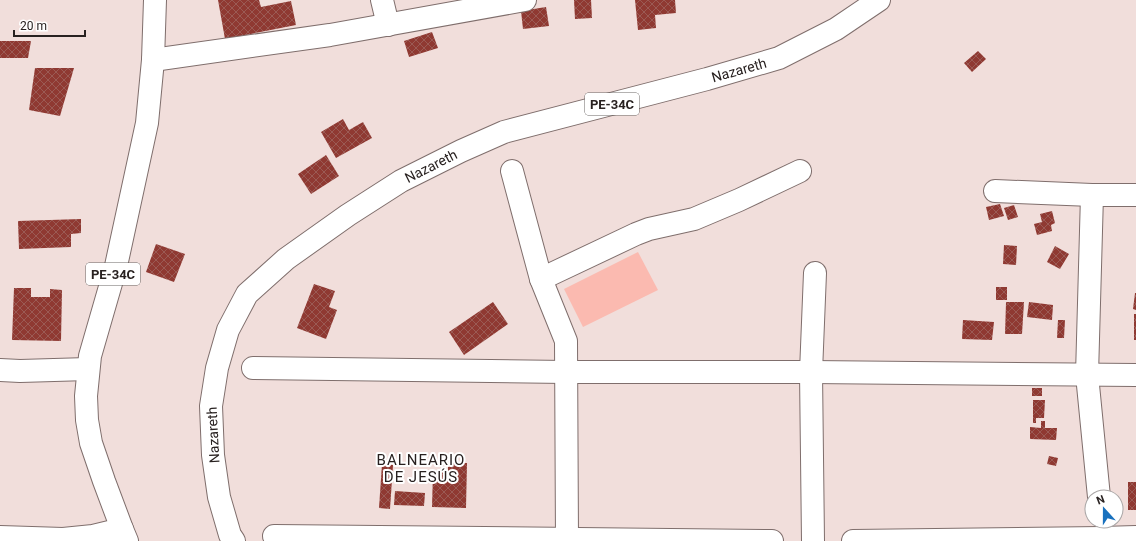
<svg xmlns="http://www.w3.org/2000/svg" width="1136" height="541" viewBox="0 0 1136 541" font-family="Roboto,sans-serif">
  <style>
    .green { fill: #fbbab0 }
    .building { fill: url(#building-cross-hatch) }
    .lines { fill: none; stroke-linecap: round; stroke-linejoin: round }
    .minor-casing { stroke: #7f6e6c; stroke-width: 24 }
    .major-casing { stroke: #7f6e6c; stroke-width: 24 }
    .minor { stroke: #fff; stroke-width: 22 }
    .major { stroke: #fff; stroke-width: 22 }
    .labels { text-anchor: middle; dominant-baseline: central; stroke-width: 4; stroke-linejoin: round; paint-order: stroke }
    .shield { fill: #fff; stroke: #686463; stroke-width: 1 }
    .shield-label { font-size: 13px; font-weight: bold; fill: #282120 }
    .street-label { font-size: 14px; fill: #282120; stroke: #fff }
    .neighbourhood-label { font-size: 15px; letter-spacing: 1px; fill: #282120; stroke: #fff }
  </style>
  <defs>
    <pattern id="building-cross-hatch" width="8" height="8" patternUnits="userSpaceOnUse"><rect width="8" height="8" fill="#8f3932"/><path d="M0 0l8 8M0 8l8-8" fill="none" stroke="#9b5a54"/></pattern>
  </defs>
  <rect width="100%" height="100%" fill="#f1dedb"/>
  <polygon class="green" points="638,252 658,290 583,327 564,289"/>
  <g class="building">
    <polygon points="218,0 259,0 261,7 291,1 296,25 225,39"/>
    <polygon points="574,0 591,0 592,18 575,19"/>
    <polygon points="635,0 675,0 676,13 655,15 656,28 638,30"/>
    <polygon points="546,7 549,26 523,29 521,11"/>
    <polygon points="432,32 438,48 409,57 404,41"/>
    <polygon points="0,41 31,41 28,58 0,58"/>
    <polygon points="978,51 986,59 972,72 964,63"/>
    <polygon points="35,68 74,68 60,116 29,110"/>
    <polygon points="343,119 349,130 363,122 372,138 336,158 321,132"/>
    <polygon points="326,155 339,176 311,194 298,174"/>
    <polygon points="1000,204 1004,216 989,220 986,207"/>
    <polygon points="1014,205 1018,217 1008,220 1004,208"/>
    <polygon points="1052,211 1055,223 1051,225 1052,231 1037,235 1034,224 1042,222 1040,214"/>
    <polygon points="81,219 81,233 71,234 71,247 19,249 18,221"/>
    <polygon points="156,244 185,254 174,282 146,272"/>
    <polygon points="1004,245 1017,246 1016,265 1003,264"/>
    <polygon points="1055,246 1069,254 1060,269 1047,262"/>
    <polygon points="314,284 335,291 329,307 337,310 326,339 297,328"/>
    <rect x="996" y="287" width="11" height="13"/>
    <polygon points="14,288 31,288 31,297 50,297 50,289 62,290 61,341 12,340"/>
    <polygon points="1135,293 1136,293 1136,310 1133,309"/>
    <polygon points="493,302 508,324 464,355 449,332"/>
    <polygon points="1006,302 1024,302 1022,334 1005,334"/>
    <polygon points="1029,302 1053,305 1052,320 1027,317"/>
    <rect x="1134" y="314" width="2" height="26"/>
    <polygon points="963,320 994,322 992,340 962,339"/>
    <polygon points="1058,320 1065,320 1064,338 1057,338"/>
    <rect x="1032" y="388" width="10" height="8"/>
    <polygon points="1033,400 1045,400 1044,418 1036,418 1036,423 1033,423"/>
    <polygon points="1041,421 1045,421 1045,428 1057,428 1056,440 1030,439 1030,427 1041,428"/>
    <polygon points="1049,456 1058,458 1056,466 1047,464"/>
    <polygon points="448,463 467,463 466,508 432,507 433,472 448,472"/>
    <polygon points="382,464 393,465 390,509 379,508"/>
    <rect x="1128" y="482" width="8" height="28"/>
    <polygon points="395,491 425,493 424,506 394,505"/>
  </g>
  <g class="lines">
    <defs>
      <g id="minor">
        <polyline points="382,0 388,25"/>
        <polyline points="153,60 330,35 525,0"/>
        <polyline points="512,171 541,279 566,341 567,541"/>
        <polyline points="995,191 1092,195 1136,195"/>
        <polyline points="1092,195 1087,375 1099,497"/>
        <polyline points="541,279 636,234 649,229 694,219 739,200 800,171"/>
        <polyline points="253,368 566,372 811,372 1136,375"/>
        <polyline points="0,370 20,371 88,369"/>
        <polyline points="274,536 772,541"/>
        <polyline points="0,537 63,539 93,536 122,529"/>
        <polyline points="813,541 811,372 815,273"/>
        <polyline points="853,541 1102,538 1136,537"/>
      </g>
      <g id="major">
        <polyline points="127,541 122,529 104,481 91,443 87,420 86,396 90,356 116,266 147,123 153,60 155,0"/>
        <polyline points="234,541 230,535 219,497 213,455 211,406 217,368 228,330 247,294 286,259 348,215 401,181 461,151 504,132 707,79 779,58 836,29 879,0"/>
      </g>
    </defs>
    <use href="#minor" class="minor-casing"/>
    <use href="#major" class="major-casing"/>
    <use href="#minor" class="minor"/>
    <use href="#major" class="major"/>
  </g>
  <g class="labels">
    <g class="shield">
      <rect x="585" y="93" width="54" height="22" rx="3"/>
      <rect x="86" y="263" width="54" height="22" rx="3"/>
    </g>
    <g class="shield-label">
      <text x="612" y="104">PE-34C</text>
      <text x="113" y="274">PE-34C</text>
    </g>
    <g class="street-label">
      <text transform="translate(739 70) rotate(-16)">Nazareth</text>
      <text transform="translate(431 166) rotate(-27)">Nazareth</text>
      <text transform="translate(213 435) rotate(-93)">Nazareth</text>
    </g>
    <g class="neighbourhood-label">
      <text x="421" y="460">BALNEARIO<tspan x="421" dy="17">DE JESÚS</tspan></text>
    </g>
  </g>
  <g transform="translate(1104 509) rotate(339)"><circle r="19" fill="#ffffff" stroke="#a9a6a6"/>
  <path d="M0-3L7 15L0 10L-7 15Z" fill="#1971be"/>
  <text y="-6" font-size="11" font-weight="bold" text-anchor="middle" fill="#282120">N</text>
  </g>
  <path d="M14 30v6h71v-6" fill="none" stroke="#282120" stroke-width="2"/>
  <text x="20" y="30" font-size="12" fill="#282120" stroke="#ffffff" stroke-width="3" paint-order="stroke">20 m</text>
</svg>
